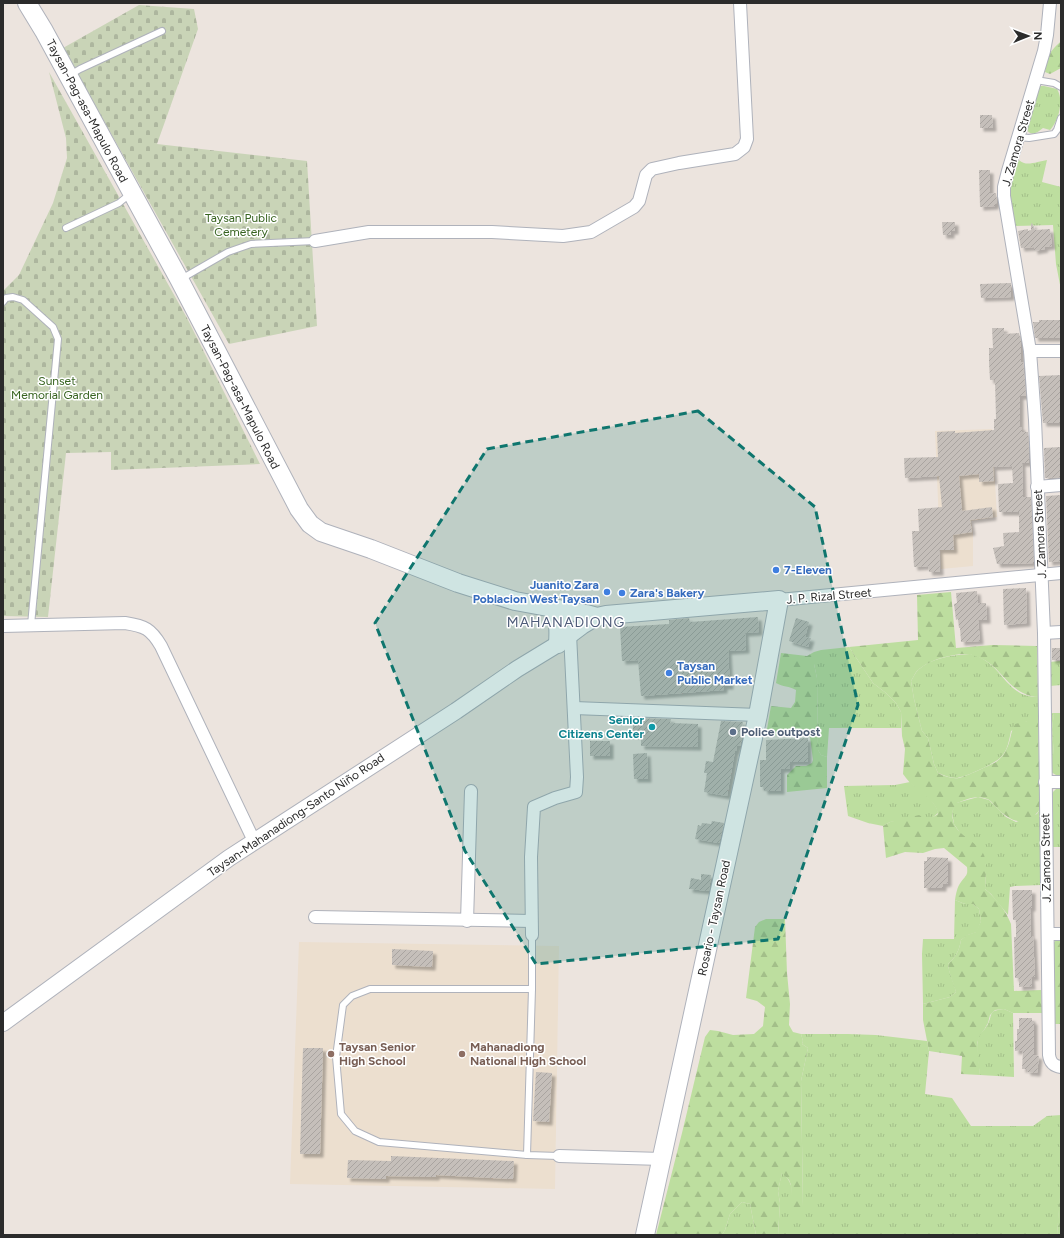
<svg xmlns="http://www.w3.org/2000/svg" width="1064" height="1238" viewBox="0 0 1064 1238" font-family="Figtree,sans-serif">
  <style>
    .education { fill: #ecdfcf }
    .grass { fill: url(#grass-tufts) }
    .forest { fill: url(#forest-firs) }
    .cemetery { fill: url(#cemetery-stones) }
    .building { fill: url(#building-hatch); filter: url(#shadow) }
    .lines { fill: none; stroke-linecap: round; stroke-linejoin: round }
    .service-casing { stroke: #afb2bb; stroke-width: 8 }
    .minor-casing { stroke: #afb2bb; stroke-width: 14 }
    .tertiary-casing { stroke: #afb2bb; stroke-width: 18 }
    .secondary-casing { stroke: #afb2bb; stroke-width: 20 }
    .service { stroke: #fff; stroke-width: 6 }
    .minor { stroke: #fff; stroke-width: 12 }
    .tertiary { stroke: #fff; stroke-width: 16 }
    .secondary { stroke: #fff; stroke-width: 18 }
    .marked { fill: #0f766e; fill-opacity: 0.2; stroke: #0f766e; stroke-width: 3; stroke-dasharray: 8 5; stroke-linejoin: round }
    .shop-dot { fill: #3f7fe0; stroke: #fff; stroke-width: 1.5 }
    .culture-dot { fill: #0f9aa8; stroke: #fff; stroke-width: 1.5 }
    .service-dot { fill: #5c6f8a; stroke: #fff; stroke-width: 1.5 }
    .education-dot { fill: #8d6e63; stroke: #fff; stroke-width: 1.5 }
    .labels { text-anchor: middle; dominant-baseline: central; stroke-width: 3; stroke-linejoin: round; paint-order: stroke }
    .street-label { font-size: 12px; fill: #2b2b2b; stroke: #fff }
    .park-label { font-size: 12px; fill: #376320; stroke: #fff }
    .shop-label { font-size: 12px; font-weight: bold; fill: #366cbe; stroke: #fff; text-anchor: start }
    .culture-label { font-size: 12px; font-weight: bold; fill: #0d838f; stroke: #fff; text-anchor: end }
    .service-label { font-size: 12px; font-weight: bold; fill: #4e5e75; stroke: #fff; text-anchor: start }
    .education-label { font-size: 12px; font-weight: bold; fill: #785e54; stroke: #fff; text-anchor: start }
    .quarter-label { font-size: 14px; letter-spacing: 1px; fill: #4e5c79; stroke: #fff }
  </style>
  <defs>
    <pattern id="grass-tufts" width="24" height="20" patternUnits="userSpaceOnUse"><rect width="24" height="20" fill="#bdde9f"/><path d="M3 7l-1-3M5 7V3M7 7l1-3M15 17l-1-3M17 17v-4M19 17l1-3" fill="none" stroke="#a3bf89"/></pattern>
    <pattern id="forest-firs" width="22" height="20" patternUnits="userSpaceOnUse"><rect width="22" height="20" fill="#bdde9f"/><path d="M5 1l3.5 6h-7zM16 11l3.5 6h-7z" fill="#a3bf89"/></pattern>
    <pattern id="cemetery-stones" width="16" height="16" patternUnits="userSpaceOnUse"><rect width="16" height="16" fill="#c9d4b7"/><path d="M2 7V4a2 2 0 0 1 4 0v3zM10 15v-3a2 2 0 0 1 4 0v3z" fill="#adb69e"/></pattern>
    <pattern id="building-hatch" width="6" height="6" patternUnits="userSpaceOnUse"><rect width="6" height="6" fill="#c5bfba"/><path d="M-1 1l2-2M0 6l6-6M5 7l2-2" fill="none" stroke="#a9a4a0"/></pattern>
    <filter id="shadow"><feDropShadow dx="3.5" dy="3.5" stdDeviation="1" flood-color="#0004"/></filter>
  </defs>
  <rect width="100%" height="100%" fill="#ece4de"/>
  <g class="education">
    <polygon points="992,429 997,517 971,521 973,533 973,566 941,569 935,431"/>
    <polygon points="299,942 559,946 555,1189 290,1184"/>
  </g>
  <g class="grass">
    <path d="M1040,86H1044L1057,89C1064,100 1059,121 1050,130L1043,128C1037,133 1031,137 1026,129L1038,87Z"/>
    <path d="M1015,158C1019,159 1020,162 1024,163C1030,165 1040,161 1047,160L1042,182L1061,187V290L1056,264L1053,225L1013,226L1008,192Z"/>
    <polygon points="849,647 873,683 886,693 896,703 901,712 901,728 829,728 827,757 821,755 818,750 817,678 814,664 814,652 821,650"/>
    <path d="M970,654C997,660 1002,684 1022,694C1027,696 1033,697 1038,697V721H1027L1011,731C1009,740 1008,750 1001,757C996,763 964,778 956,778C949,778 944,775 938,773L934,764L928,738L922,731L914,699L911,681C913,678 915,673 918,670C931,658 952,655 970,654Z"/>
    <polygon points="1061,661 1061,685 1050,686 1049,662"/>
    <polygon points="1050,713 1054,713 1052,729 1054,755 1061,755 1061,775 1056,775 1051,772"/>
    <path d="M910,782C919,791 936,800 938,813L932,818L890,822L883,826L868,823L848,816L844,786L895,785Z"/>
    <polygon points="1057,788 1061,788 1061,847 1053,847 1052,794 1053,792"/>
    <polygon points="978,797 989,800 1006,817 1016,822 1037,814 1040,809 1041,885 1015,886 1010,887 1008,915 991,894 985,889 986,865 973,844 960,833 954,824 952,812 956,803"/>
    <path d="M955,900L965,904H973L979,909L981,921L977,932L968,935L961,940C959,951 956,957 948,964C949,974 954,982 956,992L950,997L923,1004L922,954L923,939H954Z"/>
    <path d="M1004,1009L1013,1013L1014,1077L980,1075C979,1065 974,1043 980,1034C983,1031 986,1028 988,1024C993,1012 989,1011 1004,1009Z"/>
    <path d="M801,1034H848L876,1035L927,1041L929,1051L925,1094L952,1098L971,1126H1033L1047,1116L1061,1115V1185L1057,1235H778L780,1203L778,1191L782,1172C793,1184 792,1187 792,1202L803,1206L801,1081L808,1048L802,1044L803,1041Z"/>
    <polygon points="742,1202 750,1204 756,1235 722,1235 725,1230 730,1214"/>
  </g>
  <g class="forest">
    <path d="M1061,41V68L1050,74L1045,72C1047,55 1049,53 1061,41Z"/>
    <path d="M951,592L956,648L993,645L1037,646L1038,697C1006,694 1003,664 975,656C966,652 954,655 945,657C936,659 924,664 917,671C915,673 913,678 911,681L914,699L922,731L928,738L934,764L938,773C944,776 951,779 959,778C967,776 988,766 996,762C1000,759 1004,755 1006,750C1011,741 1010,733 1015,724L1027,721H1038L1040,809C1027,829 1010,822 996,807C993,804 991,800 987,799C985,798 980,797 978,797C972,797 962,801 957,803L952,812C952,816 953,820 954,824C960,837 979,843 984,855C988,866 985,878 985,889C996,898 1006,911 1011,924L1014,991L1041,990L1042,1013H1013L1004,1009L995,1010L990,1015L988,1023L984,1030L980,1035L977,1043L980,1075L961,1074L962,1056L929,1051L923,1020V1004L950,997L956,992C953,982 949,974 948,964C956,957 959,951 961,940L967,935L976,932L981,921L979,909L973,904H965L955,900C956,894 957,887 961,882C966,875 968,876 967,867L944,848L935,849L923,853L905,852L886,858L883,826L890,822L919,815C926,819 931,819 938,814C936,802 926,797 918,790C912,785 907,780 903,774L905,749L902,736L901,712L896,703L886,693L873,683L849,647L918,640L917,595Z"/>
    <path d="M814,652V664L817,678L818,750L821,755L827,757V788L787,792V775L796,766H806L812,763L813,760L810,737L805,736L766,735L771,706L791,708L795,702L796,690C789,686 783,687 776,683L781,653L807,656Z"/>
    <polygon points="1054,713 1061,713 1061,755 1054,755 1052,729"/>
    <polygon points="766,919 785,919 787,973 790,1004 789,1025 793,1032 801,1034 803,1041 802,1044 808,1048 801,1081 803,1207 801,1211 794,1213 792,1202 791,1185 789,1180 782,1173 778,1191 780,1203 778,1235 756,1235 750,1204 742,1202 730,1214 725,1230 722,1235 656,1235 682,1133 705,1037 710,1030 718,1031 733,1035 754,1034 763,1026 765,1007 757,1001 746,998 755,927 759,922"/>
    <polygon points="1061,939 1061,1024 1054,1024 1053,944 1056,940"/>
    <polygon points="1061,1185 1061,1235 1057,1235 1060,1188"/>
  </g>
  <g class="cemetery">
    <polygon points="139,5 194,9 198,29 157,144 307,161 317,326 229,344 63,48"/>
    <polygon points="49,72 187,318 260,464 111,470 111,452 66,453 48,617 3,616 3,291 19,275 53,203 67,158 66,138"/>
  </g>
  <g class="building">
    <polygon points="980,115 992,115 993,128 980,128"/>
    <polygon points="979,170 990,170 990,194 996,193 997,203 995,204 995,206 980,207"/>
    <polygon points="942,222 955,222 955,231 951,231 951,235 943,235"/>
    <polygon points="1032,223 1035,230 1050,229 1052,246 1044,247 1045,249 1034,251 1034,247 1021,248 1018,231 1028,229 1028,231 1031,230 1031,224"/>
    <polygon points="1011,283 1011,297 981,298 980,284"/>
    <polygon points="1039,320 1061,320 1061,338 1035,338 1033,322 1039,322"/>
    <polygon points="992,328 1004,328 1004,334 1019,333 1021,342 1021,362 1023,362 1026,396 1020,396 1020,427 1022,427 1022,432 1028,432 1029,463 1022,463 1023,497 1031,497 1034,563 997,564 993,548 1004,546 1003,533 1019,532 1019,512 999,512 998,484 1013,483 1012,466 993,467 994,481 979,482 979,474 959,476 962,511 992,507 993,517 970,520 972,532 953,535 954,550 939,550 940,572 929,572 928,566 914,567 912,531 919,531 918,509 942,507 939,476 905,478 904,458 938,457 937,432 955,431 955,433 994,430 994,419 996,419 995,380 990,380 989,363 989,348 993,348"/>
    <polygon points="1061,375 1061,423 1043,423 1039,376"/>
    <polygon points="1060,447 1061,477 1045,478 1044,448"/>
    <polygon points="1061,495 1061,546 1059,546 1061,561 1049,562 1046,496"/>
    <polygon points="1026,588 1027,623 1004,625 1003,589"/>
    <polygon points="977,591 978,603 986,603 987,620 978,620 980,641 961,642 960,628 959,628 958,619 956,620 954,604 957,603 956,593"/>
    <polygon points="758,617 759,632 745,633 746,650 728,651 730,686 724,686 724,690 641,696 638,660 622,661 620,627 669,624 669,620 689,618 690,622"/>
    <polygon points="796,618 809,622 805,637 811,638 808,647 789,641"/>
    <rect x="1052" y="648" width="9" height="12"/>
    <polygon points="633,718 671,719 670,723 698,724 698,747 641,746 641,735 633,735"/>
    <polygon points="721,721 743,722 742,727 745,727 740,746 737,746 736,751 735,751 727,796 704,792 707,773 704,773 706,761 713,762"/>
    <polygon points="808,738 808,762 790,762 790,769 781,769 781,791 764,791 764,787 760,787 760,760 766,760 766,740"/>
    <rect x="590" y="741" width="20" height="15"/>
    <polygon points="647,753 648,779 634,779 633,754"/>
    <polygon points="712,821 724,823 719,843 695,839 698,825 701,826 702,823 711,824"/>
    <polygon points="927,857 948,858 948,883 943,884 943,888 924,888 924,861 927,861"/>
    <polygon points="701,874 711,875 709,891 689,889 691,878 701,880"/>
    <polygon points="1012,890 1032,890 1032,908 1030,908 1031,936 1033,936 1035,977 1031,977 1032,986 1019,987 1019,978 1015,978 1014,937 1016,937 1016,920 1013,920"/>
    <polygon points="392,949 433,951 432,967 392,965"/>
    <polygon points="1019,1018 1032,1018 1032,1021 1034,1021 1034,1055 1039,1056 1037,1073 1027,1072 1027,1069 1022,1069 1023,1050 1015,1051 1015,1041 1017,1041 1017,1029 1019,1029"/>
    <polygon points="303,1048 323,1048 320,1154 300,1154"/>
    <polygon points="536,1072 552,1073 549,1122 533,1121"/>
    <polygon points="391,1156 514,1161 513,1179 436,1175 436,1177 386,1176 386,1179 347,1178 348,1160 391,1161"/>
  </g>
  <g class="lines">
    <defs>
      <g id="service">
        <polyline points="70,75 80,69 162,31"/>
        <polyline points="1036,80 1054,83 1061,87"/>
        <polyline points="1019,137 1029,138 1054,134 1057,130 1061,118"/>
        <polyline points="66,228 119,203 130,194"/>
        <polyline points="181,279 228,252 251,244 315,241"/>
        <polyline points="3,302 6,298 13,297 23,300 53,327 58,339 31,625"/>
        <polyline points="532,935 532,989 527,1155 559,1156"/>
        <polyline points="527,1155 379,1142 355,1131 341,1114 336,1057 343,1005 352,996 370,989 532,989"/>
      </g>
      <g id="minor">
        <path d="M1050,3L1047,35L1044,51L1008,171L1004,187V196L1030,351L1035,420L1044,633L1049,1055C1050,1062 1053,1066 1061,1067"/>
        <polyline points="315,241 369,232 492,232 563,236 591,232 634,207 639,201 646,175 652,169 679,163 735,154 744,147 747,139 740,3"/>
        <polyline points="1030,351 1061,351"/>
        <polyline points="1037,487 1061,485"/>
        <polyline points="779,600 1061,573"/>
        <path d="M3,626L125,623C145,626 151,629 161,646L254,841"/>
        <polyline points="1044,633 1061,632"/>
        <polyline points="574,708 758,715"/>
        <polyline points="1045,782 1061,782"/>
        <polyline points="315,917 531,921"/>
        <polyline points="467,921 471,791"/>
        <polyline points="1048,934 1061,934"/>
        <polyline points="532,935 531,857 534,807 555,798 576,792 577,777 570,634"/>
        <polyline points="559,1156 662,1159"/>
      </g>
      <polyline id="tertiary" points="3,1023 229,858 456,711 517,669 558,644 582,626 597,617"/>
      <g id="secondary">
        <polyline points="27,3 44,31 179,279 299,509 310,524 321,532 371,549 458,583 515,601 586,614 597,617 606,615 779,600 758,715 645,1235"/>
        <path d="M552,608C559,621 559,629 558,644"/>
      </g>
    </defs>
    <use href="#service" class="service-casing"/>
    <use href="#minor" class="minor-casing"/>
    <use href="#tertiary" class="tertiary-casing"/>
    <use href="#secondary" class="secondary-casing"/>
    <use href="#service" class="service"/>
    <use href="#minor" class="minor"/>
    <use href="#tertiary" class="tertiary"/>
    <use href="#secondary" class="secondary"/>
  </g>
  <path class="marked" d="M698,411L815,507L858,705L778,939L536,964L465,851L375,623L487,449Z"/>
  <g class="shop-dot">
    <circle cx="776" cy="570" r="4"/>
    <circle cx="607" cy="592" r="4"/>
    <circle cx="622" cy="593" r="4"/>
    <circle cx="669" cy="673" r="4"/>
  </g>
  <circle class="culture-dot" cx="652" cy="727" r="4"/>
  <circle class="service-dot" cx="733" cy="732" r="4"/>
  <g class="education-dot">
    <circle cx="331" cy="1054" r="4"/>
    <circle cx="462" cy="1054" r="4"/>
  </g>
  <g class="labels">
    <g class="street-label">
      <text transform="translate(87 111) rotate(62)">Taysan-Pag-asa-Mapulo Road</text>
      <text transform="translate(1018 143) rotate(-74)">J. Zamora Street</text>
      <text transform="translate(240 397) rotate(63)">Taysan-Pag-asa-Mapulo Road</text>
      <text transform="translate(1040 534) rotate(-93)">J. Zamora Street</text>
      <text transform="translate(829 596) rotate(-5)">J. P. Rizal Street</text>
      <text transform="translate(296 815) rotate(-34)">Taysan-Mahanadiong-Santo Niño Road</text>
      <text transform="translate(1046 858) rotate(-91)">J. Zamora Street</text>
      <text transform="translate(714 918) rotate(-78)">Rosario - Taysan Road</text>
    </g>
    <g class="park-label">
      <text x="241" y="218">Taysan Public<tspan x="241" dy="14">Cemetery</tspan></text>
      <text x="57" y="381">Sunset<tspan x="57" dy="14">Memorial Garden</tspan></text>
    </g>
    <g class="shop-label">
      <text x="784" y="570">7-Eleven</text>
      <text x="599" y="585" text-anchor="end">Juanito Zara<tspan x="599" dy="14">Poblacion West Taysan</tspan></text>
      <text x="630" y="593">Zara's Bakery</text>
      <text x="677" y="666">Taysan<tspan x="677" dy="14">Public Market</tspan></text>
    </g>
    <g class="culture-label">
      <text x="644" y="720">Senior<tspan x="644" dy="14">Citizens Center</tspan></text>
    </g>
    <g class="service-label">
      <text x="741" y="732">Police outpost</text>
    </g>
    <g class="education-label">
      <text x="339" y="1047">Taysan Senior<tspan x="339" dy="14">High School</tspan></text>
      <text x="470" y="1047">Mahanadiong<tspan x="470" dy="14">National High School</tspan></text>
    </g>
    <g class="quarter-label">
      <text x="566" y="622">MAHANADIONG</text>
    </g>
  </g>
  <rect width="1064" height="1238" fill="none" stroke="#2b2b2b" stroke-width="8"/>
  <g transform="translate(1028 36) rotate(89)" stroke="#ffffff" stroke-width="3" paint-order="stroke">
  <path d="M0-3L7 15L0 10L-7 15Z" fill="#2b2b2b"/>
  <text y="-6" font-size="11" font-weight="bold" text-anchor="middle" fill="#2b2b2b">N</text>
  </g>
</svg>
